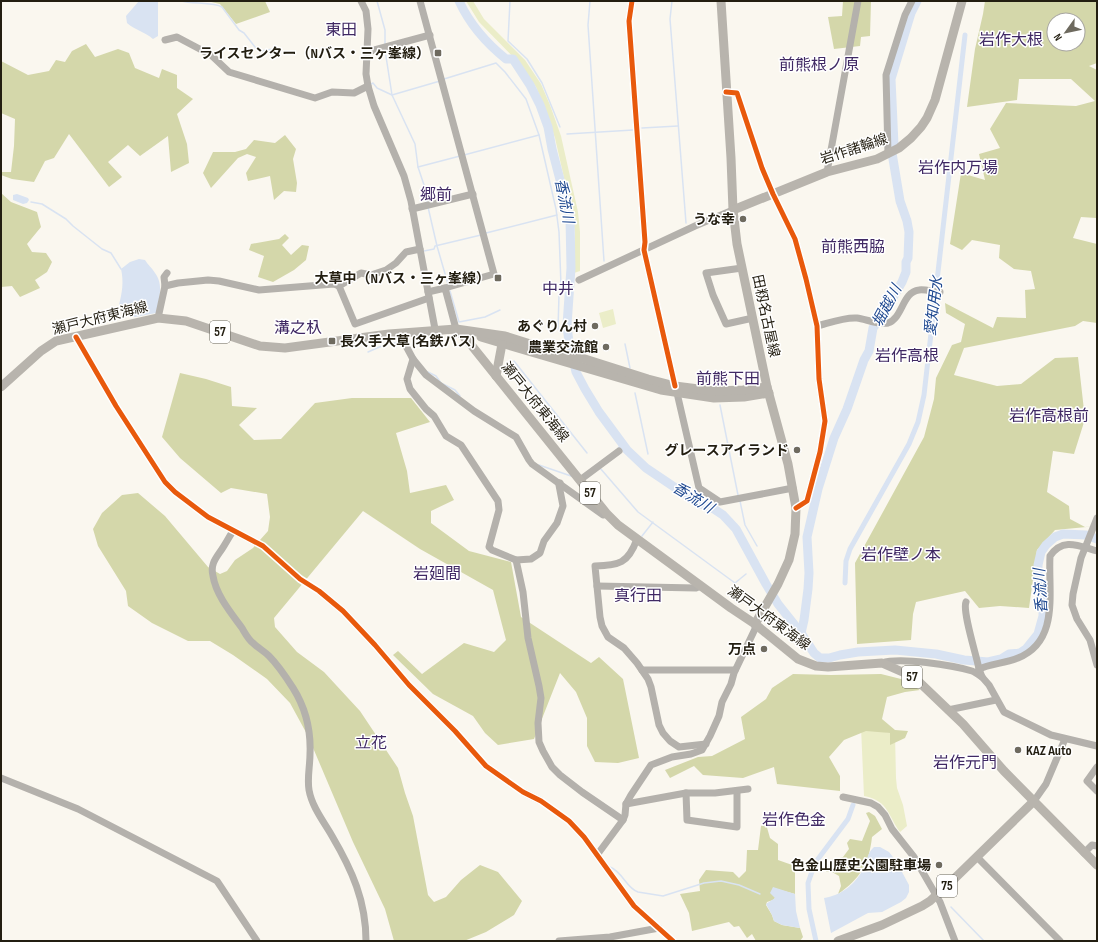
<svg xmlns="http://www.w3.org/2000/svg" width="1098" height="942" viewBox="0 0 1098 942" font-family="'Sofia Sans Condensed','Noto Sans JP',sans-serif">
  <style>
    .green { fill: #ebedc8 }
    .forest { fill: #d4d7aa; fill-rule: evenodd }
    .water { fill: #d9e3f2 }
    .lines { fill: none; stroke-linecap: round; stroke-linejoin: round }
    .stream { stroke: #d9e3f2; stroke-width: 1.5 }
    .canal { stroke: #d9e3f2; stroke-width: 5 }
    .river { stroke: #d9e3f2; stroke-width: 9 }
    .minor { stroke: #b4b1ac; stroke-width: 7 }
    .major { stroke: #b8b4ad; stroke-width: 9 }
    .cycleway-casing { stroke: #fff; stroke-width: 8 }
    .cycleway { stroke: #e8590c; stroke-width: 5 }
    .poi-dot { fill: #6e6a5f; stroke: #fff; stroke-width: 1.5 }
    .labels { text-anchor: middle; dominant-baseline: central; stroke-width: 3; stroke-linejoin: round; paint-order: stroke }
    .shield { fill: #fff; stroke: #656258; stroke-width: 1 }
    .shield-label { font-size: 13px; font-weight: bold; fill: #231e11 }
    .poi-label { font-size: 14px; font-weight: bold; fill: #231e11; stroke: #fff; text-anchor: end }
    .street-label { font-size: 14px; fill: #231e11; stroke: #fff }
    .water-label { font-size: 15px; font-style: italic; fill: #1e4890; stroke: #fff }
    .quarter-label { font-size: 16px; fill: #402964; stroke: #fff }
  </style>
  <rect width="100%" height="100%" fill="#faf7ef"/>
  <g class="green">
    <polygon points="466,1 473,1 484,19 525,60 541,84 550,105 561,136 578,212 580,232 580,271 574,273 575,233 572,213 555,138 544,106 536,87 520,64 479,22"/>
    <polygon points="613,309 616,324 603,328 599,313"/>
    <path d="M861,727L895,734L896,778L897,788L903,805L907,826L900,832C888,816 889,801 864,796Z"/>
  </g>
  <g class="forest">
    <polygon points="207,1 265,1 270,12 236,24 220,4"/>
    <polygon points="843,1 871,1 870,36 861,37 860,46 834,49 828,17 842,16"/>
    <path d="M985,1H1097V63L1089,66L1097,70V202L1096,218L1081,217L1073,238L1097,244V323L1083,321L1075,326L964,348L954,375L997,386L1021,384L1055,358L1078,357L1085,419L1074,454L1053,451L1047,492L1069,506L1070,519L1085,527L1097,526L1055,530L1037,550L1029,608L1000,606L979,608L965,591L916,602L913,614L911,640L857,644L855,563L924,437L934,399L936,378L952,345L961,342L965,324L946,313L945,303L993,328L997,317L1026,318L1025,290L1035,289L1031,271L1014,269L999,258L1000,245L972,240L962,250L950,244L961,173L985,180L979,154L1000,148L990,129L1006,103L1076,106L1095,101L1071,79H1019L1017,100L967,107L975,49L983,14ZM1054,20H1078V44H1054Z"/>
    <polygon points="86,44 95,57 118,49 129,53 135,68 159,78 162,69 177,75 177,88 193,99 177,114 187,144 189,163 171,172 168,136 140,156 128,145 108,162 122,177 109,187 69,134 54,158 45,161 34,182 12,179 1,175 1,172 11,172 14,146 15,119 1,113 1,61 28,75 49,71 56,60 65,62 72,51"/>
    <polygon points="285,135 296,149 293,159 297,183 296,192 284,191 274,200 270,176 248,181 246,173 256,157 247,154 238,158 211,188 203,173 213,152 235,152 246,149 254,140 275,143"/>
    <polygon points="1,193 11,202 37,212 41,227 27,244 32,252 46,253 52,262 47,272 35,280 40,288 20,297 12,286 1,287"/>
    <polygon points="285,234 289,238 282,245 291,255 302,245 309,246 306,260 294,270 273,282 258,277 264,256 249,250 251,244 279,239"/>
    <polygon points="180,373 206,379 231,387 232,406 257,408 239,425 254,440 281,439 315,403 352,398 411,398 430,422 396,433 407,471 410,493 446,485 454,500 431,511 431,523 469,551 511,562 521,617 591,663 599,657 623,679 639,758 618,763 595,762 587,746 587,718 576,692 560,673 534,739 498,745 485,733 473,716 433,694 393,655 398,651 422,674 464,643 494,652 506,640 493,590 420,549 363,511 274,618 275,627 297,652 324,672 360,711 398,768 405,793 413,816 428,895 434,902 446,897 461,880 480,865 498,872 522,901 514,915 486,932 464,941 394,941 385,909 353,842 308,736 290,703 267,679 233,655 210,641 188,641 152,623 128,606 126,591 98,546 93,529 102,513 122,495 138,493 165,516 208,567 220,574 227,571 235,560 253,548 268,531 270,517 267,494 231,488 221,493 180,458 162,437"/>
    <polygon points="793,674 831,675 881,674 901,679 920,690 905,692 887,697 882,719 895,730 908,731 905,738 890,745 890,733 866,731 844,740 829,757 840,776 840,791 777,784 774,767 743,778 703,775 694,766 670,778 665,770 698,757 712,756 745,739 741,717 766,699 772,688"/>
    <path d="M869,812L875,816L882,829L872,837C869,864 860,879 838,894L841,886L839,876L832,872H826L830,861L843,857L849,849L847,843L850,839L862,841L870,821L866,813Z"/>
    <polygon points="766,824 770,838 778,844 778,860 795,866 795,894 773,888 775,898 773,900 767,902 766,905 772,915 774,921 782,925 800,928 803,937 800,941 756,941 752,934 747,938 739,926 734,927 729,922 692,931 689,913 680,894 700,891 699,880 706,870 733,872 739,878 746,871 747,850 758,850 761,826"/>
  </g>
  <g class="water">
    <path d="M139,1H158V36L153,39C145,32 135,30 127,23L126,16Z"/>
    <polygon points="17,194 28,198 29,200 27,203 23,204 13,200 13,195"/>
    <path d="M139,259L145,260C148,265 152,268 155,273C164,285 159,299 156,313L135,317L121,309L119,305C122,293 124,282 121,269L130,262Z"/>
    <path d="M874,847H880L889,852L896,861L909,885V892L906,898L901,902L882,912L868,913L831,933L824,898C840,896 856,884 863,869C868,861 866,854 874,847Z"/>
    <polygon points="773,887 795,894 796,911 800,928 782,925 774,921 772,915 766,904 775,898 770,893"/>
  </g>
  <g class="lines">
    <g class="stream">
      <path d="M181,1C192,4 214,2 222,7L239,30L244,33L255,47L261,51L273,49"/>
      <polyline points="377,1 385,30 385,44"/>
      <polyline points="510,1 508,41 527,59 542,83 560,127"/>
      <polyline points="590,1 588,25 604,261"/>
      <polyline points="672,1 670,19 686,223"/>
      <polyline points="385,50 392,95 415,144 418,167 424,185 427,203"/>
      <polyline points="444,79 496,63 505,72 526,99 539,135 556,209 559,232 561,285"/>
      <polyline points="371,84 373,83 377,88 392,95 440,81"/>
      <polyline points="642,128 678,126"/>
      <polyline points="567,134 633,130"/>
      <polyline points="464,155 539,135"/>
      <polyline points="418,167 460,156"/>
      <polyline points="31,202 42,204 66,219 73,226 102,249 111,253 121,269"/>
      <polyline points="428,207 437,246 448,284"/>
      <polyline points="486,233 557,215"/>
      <polyline points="424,251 434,249 435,246 481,235"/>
      <polyline points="450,291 459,322 485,317 500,310"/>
      <polyline points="558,329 559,295"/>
      <polyline points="625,344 630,368"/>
      <polyline points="368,352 384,345 400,342"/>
      <polyline points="514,361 587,453"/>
      <polyline points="428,372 436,376 441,383 455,390 460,396"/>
      <polyline points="635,393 648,454"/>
      <polyline points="720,405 738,495"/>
      <polyline points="618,448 623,444"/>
      <polyline points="539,465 571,476"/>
      <polyline points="600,468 638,512 735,583 746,574"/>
      <polyline points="740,501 745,525 757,546"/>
      <polyline points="642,536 653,522"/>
      <path d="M610,867C623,872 626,888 638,892L663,896L704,883L721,881L739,885L760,894"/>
      <polyline points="951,907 984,941"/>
    </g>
    <g class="canal">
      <polyline points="845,583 846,561 850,549 909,444 918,422 924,395 965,35"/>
      <polyline points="816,941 809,909 808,883 815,863 848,819 853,805"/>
    </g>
    <g class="river">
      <path d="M459,1C470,25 486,43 506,59H513L530,85L540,105L548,127L552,149L570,218L571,268L567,325L569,343L576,372L585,389L599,412L627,450L646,468L698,503L714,509L723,515L736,529L766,584L778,604L801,633L814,653L820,658H829L840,655L858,652L895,650L936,654L964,660L988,662L1001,659L1009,654L1020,653L1026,649L1038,634L1043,616V600L1038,587V565L1041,552L1046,545L1055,537L1063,534L1086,535L1097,539"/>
      <polyline points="801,633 804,620 808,589 809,573 807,537 818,489 834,438 847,409 864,360 869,351 873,328 884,313 902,282 906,272 906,262 908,258 909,232 907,221 900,201 892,153 894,145 891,79 911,13 917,1"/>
    </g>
    <g class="minor">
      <polyline points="361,1 366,11 368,29 366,74 368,86 374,106 404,176 411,201 435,329"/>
      <polyline points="420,1 494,274 445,288"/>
      <polyline points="632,1 629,21 645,242 644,250 675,386"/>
      <polyline points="165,40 177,37 211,55 229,72 315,98 332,92 354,93 368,86"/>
      <polyline points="367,52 430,35"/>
      <polyline points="726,92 737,93 762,168 773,194 795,239 806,279 817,326 819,379 825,421 820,452 807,501 796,508"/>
      <polyline points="888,154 886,75 905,15 912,1"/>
      <polyline points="827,172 858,1"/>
      <polyline points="412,209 473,194"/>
      <polyline points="742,268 706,273 713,295 726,324 753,318"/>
      <polyline points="579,280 695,226 733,210"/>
      <polyline points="165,286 178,283 208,280 219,281 259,290 334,284 339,286 361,273 371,275 386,270 396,263 406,252 420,249"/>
      <polyline points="339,286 355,324 429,298"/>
      <polyline points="428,292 445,288 456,329"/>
      <polyline points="158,318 165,286 164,277 167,273"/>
      <path d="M817,326C829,323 844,317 857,318C865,319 880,325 888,323C903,318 902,292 919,290C925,289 934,292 940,292"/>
      <polyline points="399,333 413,359 426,375 474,411 516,437 529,460 532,464 603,515 607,514"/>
      <polyline points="76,337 116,406 165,482 175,492 208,517 263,546 300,579 319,591 343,611 375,645 409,685 455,731 486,766 523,792 541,801 569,821 584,837 634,906 673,941"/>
      <polyline points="413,359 407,379 410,389 426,409 434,416 446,436 461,445 498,501 499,510 489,547 492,550 516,560 531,559 540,553 544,541 557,523 563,506 559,485 560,483"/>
      <polyline points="677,393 699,488 720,502 793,488"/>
      <polyline points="580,480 619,451"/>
      <polyline points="1097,518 1081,558 1073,594 1072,605 1077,619 1090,640 1097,665"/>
      <path d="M233,531C229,537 226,543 222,549C216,558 210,564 213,576C216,595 231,613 242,628C245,633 248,639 253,643C258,648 264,651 269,656C278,665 286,677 293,688C305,707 311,731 310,754C310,766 307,778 309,790C312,807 324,822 332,836C352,870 366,901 366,941"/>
      <path d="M637,539C628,564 619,565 595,566L600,617L602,626L608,637L624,648L637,663L648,679L651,687L659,725L663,733L670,741L679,747L706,744"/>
      <polyline points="516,560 523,592 528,638 539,686 541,698 538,723 539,742 543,751 552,767 560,775 582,792 623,820"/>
      <polyline points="597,586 696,588 701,586"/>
      <path d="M966,602C962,611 977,657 979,669L982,677L989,685L1004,712L1051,735L1097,746"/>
      <path d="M882,663C900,657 952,665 972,671C975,672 979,675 982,677"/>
      <path d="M979,669C990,664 1006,663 1018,658C1060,641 1048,592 1050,556C1063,537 1079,546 1097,551"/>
      <polyline points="642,670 735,670"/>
      <polyline points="948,710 996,700"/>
      <polyline points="1097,767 1087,781 1097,791"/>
      <polyline points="1,778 78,809 217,881 257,941"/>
      <polyline points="686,793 687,820 737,827 737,791"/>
      <polyline points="843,797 871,803 878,807 885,815 892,829 914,857 940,902 955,941"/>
      <polyline points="1034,801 1046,784 1065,739"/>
      <polyline points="626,804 686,793 715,793 748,789"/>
      <polyline points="1084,853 1092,845 1097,846"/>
      <polyline points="597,855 623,820 625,815 626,804 631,795 651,765 672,757 691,754 702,750 710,736 719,716 722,702 731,684 734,673 755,629 755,624"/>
      <polyline points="977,857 1060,941"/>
      <polyline points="559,941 610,937 659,928"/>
    </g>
    <g class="major">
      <polyline points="721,1 731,158 733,210 737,244 767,387 788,464 796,508 795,534 789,560 778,584 755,624"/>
      <polyline points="733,210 827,172 877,159 899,148 911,138 921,127 927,118 935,100 962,1"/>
      <polyline points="456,329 468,341 607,514 618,525 731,608 755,624 798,659 816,666 828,667 882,663 907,674 917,680 963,724 1004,771 1097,865"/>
      <polyline points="481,337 661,390 714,398 744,397 769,393"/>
      <polyline points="496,376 502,344"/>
      <polyline points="1,387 41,351 56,341 158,318 186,321 260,346 285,348 389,334 456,329 505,336 543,348 585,359 648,379 675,386 714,391 743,390 767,387"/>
      <polyline points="838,941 882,925 922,906 930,901 953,880 1034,801"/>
    </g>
    <defs>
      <g id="cycleway">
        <polyline points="632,1 629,21 645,242 644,250 675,386"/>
        <polyline points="726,92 737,93 762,168 773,194 795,239 806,279 817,326 819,379 825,421 820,452 807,501 796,508"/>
        <polyline points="76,337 116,406 165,482 175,492 208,517 263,546 300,579 319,591 343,611 375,645 409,685 455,731 486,766 523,792 541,801 569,821 584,837 634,906 673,941"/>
      </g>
    </defs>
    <use href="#cycleway" class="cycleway-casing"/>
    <use href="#cycleway" class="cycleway"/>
  </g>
  <g class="poi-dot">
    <rect x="434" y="49" width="8" height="8" rx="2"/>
    <circle cx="743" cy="219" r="4"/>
    <rect x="494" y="274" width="8" height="8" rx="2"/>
    <circle cx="595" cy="326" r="4"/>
    <rect x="328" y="337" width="8" height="8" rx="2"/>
    <circle cx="606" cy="347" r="4"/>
    <circle cx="797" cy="450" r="4"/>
    <circle cx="764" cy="649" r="4"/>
    <circle cx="1018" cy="750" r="4"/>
    <circle cx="939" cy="865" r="4"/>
  </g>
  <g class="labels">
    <g class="shield">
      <rect x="210" y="321" width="20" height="22" rx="3"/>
      <rect x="580" y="482" width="20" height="22" rx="3"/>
      <rect x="902" y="666" width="20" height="22" rx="3"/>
      <rect x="937" y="875" width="20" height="22" rx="3"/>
    </g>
    <g class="shield-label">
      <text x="220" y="332">57</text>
      <text x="590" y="493">57</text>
      <text x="912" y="677">57</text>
      <text x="947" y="886">75</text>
    </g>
    <g class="poi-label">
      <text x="430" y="53">ライスセンター（Nバス・三ヶ峯線）</text>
      <text x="735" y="219">うな幸</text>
      <text x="490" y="278">大草中（Nバス・三ヶ峯線）</text>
      <text x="587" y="326">あぐりん村</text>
      <text x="340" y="341" text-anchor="start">長久手大草 (名鉄バス)</text>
      <text x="598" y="347">農業交流館</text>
      <text x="789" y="450">グレースアイランド</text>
      <text x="756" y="649">万点</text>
      <text x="1026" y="750" text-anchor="start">KAZ Auto</text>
      <text x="931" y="865">色金山歴史公園駐車場</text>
    </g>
    <g class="street-label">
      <text transform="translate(854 149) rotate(-18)">岩作諸輪線</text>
      <text transform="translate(766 316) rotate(78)">田籾名古屋線</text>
      <text transform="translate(100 318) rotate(-14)">瀬戸大府東海線</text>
      <text transform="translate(535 402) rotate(51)">瀬戸大府東海線</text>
      <text transform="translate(769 618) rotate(36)">瀬戸大府東海線</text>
    </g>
    <g class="water-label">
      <text transform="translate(564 201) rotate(79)">香流川</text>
      <text transform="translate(887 306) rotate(-62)">堀越川</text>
      <text transform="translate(934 306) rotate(-83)">愛知用水</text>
      <text transform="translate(693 498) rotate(31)">香流川</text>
      <text transform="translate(1041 591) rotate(-93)">香流川</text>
    </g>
    <g class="quarter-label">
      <text x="341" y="30">東田</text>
      <text x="1011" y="40">岩作大根</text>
      <text x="819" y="65">前熊根ノ原</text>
      <text x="958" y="168">岩作内万場</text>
      <text x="436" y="195">郷前</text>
      <text x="853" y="247">前熊西脇</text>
      <text x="558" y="289">中井</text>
      <text x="298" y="328">溝之杁</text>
      <text x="907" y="356">岩作高根</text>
      <text x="728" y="379">前熊下田</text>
      <text x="1049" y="416">岩作高根前</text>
      <text x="901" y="555">岩作壁ノ本</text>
      <text x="437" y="574">岩廻間</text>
      <text x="638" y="596">真行田</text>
      <text x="371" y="743">立花</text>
      <text x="965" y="763">岩作元門</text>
      <text x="794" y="820">岩作色金</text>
    </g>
  </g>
  <rect width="1098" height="942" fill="none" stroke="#231e11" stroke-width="4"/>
  <g transform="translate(1066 32) rotate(237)"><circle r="19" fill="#ffffff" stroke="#a7a5a0"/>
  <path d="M0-3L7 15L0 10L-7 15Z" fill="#6e6a5f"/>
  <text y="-6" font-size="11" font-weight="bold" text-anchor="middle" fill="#231e11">N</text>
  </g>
</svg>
